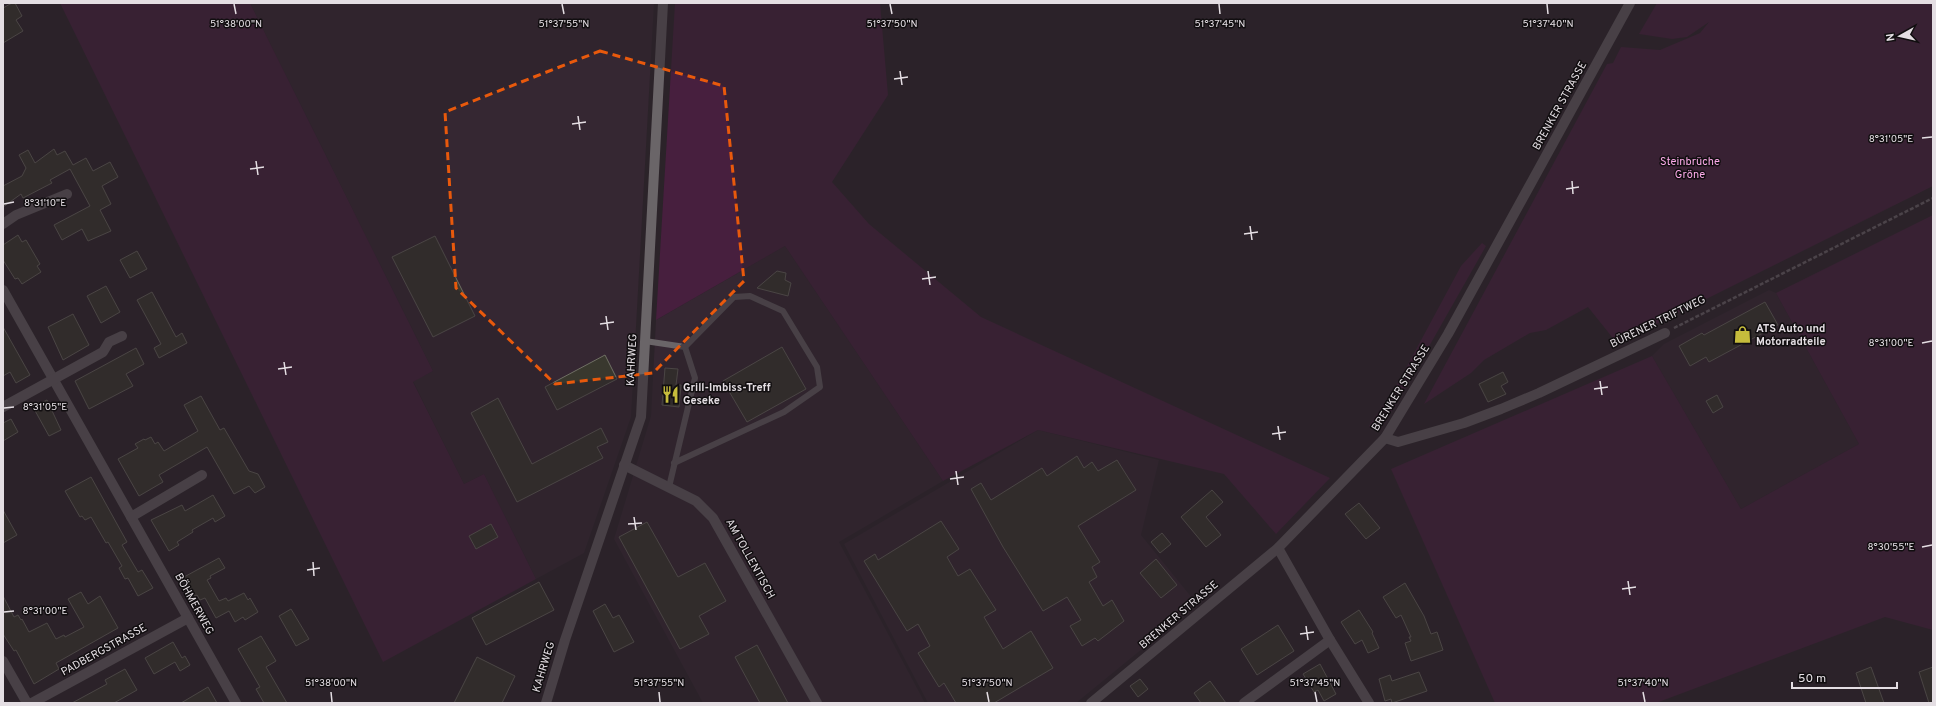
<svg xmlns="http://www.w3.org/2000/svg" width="1936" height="706" viewBox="0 0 1936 706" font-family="Overpass,sans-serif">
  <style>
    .built { fill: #352732 }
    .green { fill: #471f3e }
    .building { fill: #39382e; stroke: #6f6f64 }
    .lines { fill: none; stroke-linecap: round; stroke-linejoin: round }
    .path { stroke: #716a6f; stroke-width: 2.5; stroke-dasharray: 4 2; stroke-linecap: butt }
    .lane { stroke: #6a6568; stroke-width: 6 }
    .street { stroke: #6a6568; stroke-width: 10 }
    .marked { fill: none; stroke: #e8590c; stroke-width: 3; stroke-dasharray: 8 5; stroke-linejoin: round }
    .ticks { fill: none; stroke: #e4dee3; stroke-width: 1.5 }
    .labels { text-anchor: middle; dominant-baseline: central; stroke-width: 3; stroke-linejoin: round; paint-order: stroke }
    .street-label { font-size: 11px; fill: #e4dee3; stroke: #110e10 }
    .park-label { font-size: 11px; fill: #fbaae8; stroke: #110e10 }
    .poi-label { font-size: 11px; font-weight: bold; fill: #e4dee3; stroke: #110e10; text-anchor: start }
    .ticks-label { font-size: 10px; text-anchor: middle; fill: #e4dee3; stroke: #110e10; stroke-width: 3; stroke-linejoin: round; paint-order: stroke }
  </style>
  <rect width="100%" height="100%" fill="#2b2329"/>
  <g class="built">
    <polygon points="250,3 654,3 631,417 584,553 536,579 484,474 464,484 413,381 433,371"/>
    <polygon points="785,246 943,481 839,542 925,703 703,703 614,539 651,416 656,320"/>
    <polygon points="1769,290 1776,293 1859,444 1741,509 1652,356 1664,344"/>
    <polygon points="1038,430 1159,460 1141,535 1197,604 1076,703 928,703 844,544"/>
  </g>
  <g class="green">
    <polygon points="60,3 250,3 433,371 413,382 464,484 484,474 536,579 383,662"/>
    <polygon points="675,3 880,3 888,95 832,182 869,224 981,317 1330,478 1276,534 1224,474 1038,430 943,481 785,246 656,320"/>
    <polygon points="1657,3 1933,3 1933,186 1620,342 1619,340 1616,342 1588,307 1546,330 1530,333 1484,360 1471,373 1424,404 1607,64 1613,63 1621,47 1660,50 1700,33 1709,22 1687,37 1672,39 1639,34"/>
    <polygon points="1933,215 1933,630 1885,617 1656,703 1495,703 1391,469 1652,356 1741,509 1859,444 1776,293"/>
    <polygon points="1482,243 1486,246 1406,387 1388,417 1377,431 1369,426 1398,383 1461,266"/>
  </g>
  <g class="building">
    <polygon points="12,3 15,3 22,16 16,20 23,31 3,43 3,8"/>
    <polygon points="54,149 57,155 65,151 73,165 86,158 93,171 110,162 118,177 102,186 111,204 100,210 111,231 88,241 82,229 62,240 54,225 90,206 70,169 50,180 52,183 23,198 21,194 3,207 3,186 22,176 26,168 19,155 28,150 35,163"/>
    <polygon points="18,235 22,242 26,240 40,264 37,266 41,272 22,284 18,278 15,279 3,260 3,245"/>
    <polygon points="435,236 475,316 433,337 392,257"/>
    <polygon points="137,251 147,269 130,278 120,260"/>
    <polygon points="777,271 786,273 785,280 791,283 788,296 757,288"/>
    <polygon points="106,286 120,312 101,323 87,296"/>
    <polygon points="152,292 176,337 182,333 187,343 159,358 154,348 161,344 137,300"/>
    <polygon points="1765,302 1778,325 1709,362 1706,357 1690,366 1679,346 1702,333 1704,335"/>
    <polygon points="73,314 89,345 63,360 48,327"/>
    <polygon points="3,327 30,375 16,383 10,372 3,376"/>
    <polygon points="782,347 806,389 747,422 723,381"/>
    <polygon points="136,348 144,364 126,374 133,386 89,409 75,381"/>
    <polygon points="605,355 617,379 557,410 545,387"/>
    <polygon points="665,368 678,369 676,385 681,385 679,407 662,405"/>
    <polygon points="1503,372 1508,382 1501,386 1506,394 1488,402 1479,384"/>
    <polygon points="1717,395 1723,407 1713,413 1706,401"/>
    <polygon points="201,396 220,430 224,428 249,471 258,474 265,487 255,493 249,486 234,494 207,447 159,475 163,482 139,496 118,459 138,448 135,444 144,439 145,440 151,437 155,444 158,442 164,451 198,431 184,405"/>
    <polygon points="498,398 532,464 601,428 608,442 597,447 603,458 517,502 471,413"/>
    <polygon points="47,400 61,430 49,436 33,407"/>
    <polygon points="11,419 18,432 3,441 3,423"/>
    <polygon points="1077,456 1084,468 1092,462 1098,471 1117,460 1136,490 1078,526 1100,562 1092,567 1097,577 1089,582 1103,606 1112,600 1124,621 1098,641 1095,638 1082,646 1070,626 1081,620 1067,597 1043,611 1003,547 971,489 981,483 991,500 1042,468 1047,476"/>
    <polygon points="91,477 127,542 122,545 138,572 142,570 153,588 138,596 128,578 125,579 119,568 122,566 108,542 106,543 91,517 85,520 82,516 80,517 65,491"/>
    <polygon points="1212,490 1223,502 1206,517 1221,535 1206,547 1181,517"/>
    <polygon points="213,495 225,516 215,522 213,518 192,530 193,532 177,542 179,545 169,551 151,520 182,505 185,511"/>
    <polygon points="1359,503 1380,528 1366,539 1345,514"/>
    <polygon points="3,510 17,535 3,543"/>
    <polygon points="941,521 959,549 947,557 958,576 970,569 996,610 984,617 1003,649 1031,631 1053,668 994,703 956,703 944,683 939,687 918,653 930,646 918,624 907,631 864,561 875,554 878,560"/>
    <polygon points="647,522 678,577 705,563 726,601 699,616 709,634 680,649 619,537"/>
    <polygon points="491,524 498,537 476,549 469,536"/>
    <polygon points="1162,533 1171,544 1160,553 1151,542"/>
    <polygon points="219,558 225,568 210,576 211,578 207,580 219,601 226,598 228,601 244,593 248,600 250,598 258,612 245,620 243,617 235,622 229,611 216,618 205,598 200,600 197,595 195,596 184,577"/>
    <polygon points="1156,559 1177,585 1161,598 1140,573"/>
    <polygon points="539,582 554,610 486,645 472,618"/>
    <polygon points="1405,583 1424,616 1431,634 1437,632 1443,650 1411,661 1405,643 1411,641 1409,637 1411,637 1401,615 1396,618 1383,597"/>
    <polygon points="81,592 88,604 100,596 118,628 56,663 59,669 34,684 16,650 14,651 3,634 3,596 14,617 18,615 21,620 22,619 29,632 47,623 56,639 64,635 65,637 84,627 68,599"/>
    <polygon points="605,604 613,618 619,615 634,642 614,652 593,611"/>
    <polygon points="291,609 309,639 296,646 279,616"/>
    <polygon points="1359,610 1373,632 1372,633 1379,648 1368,653 1362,640 1355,644 1341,622"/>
    <polygon points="1278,625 1294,651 1257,675 1241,649"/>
    <polygon points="261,636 276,661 266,667 287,703 264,703 256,689 260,687 238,649"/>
    <polygon points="173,642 182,658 185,656 190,665 180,671 175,662 154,674 145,658"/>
    <polygon points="757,645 788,703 760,703 735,657"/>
    <polygon points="477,657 515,676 502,703 454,703"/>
    <polygon points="1320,664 1336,694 1324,701 1318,690 1314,692 1303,674"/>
    <polygon points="1871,667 1884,703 1866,703 1856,673"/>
    <polygon points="1933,667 1933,703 1929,703 1919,672"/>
    <polygon points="125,669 137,690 114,703 72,703 107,684 105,680"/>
    <polygon points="1419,672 1427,691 1392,703 1391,699 1385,701 1379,679 1390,675 1392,681"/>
    <polygon points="1140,679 1148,689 1138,697 1130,686"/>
    <polygon points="1210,681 1226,703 1201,703 1194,693"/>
    <polygon points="208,687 217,703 181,703"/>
  </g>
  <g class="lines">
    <polyline class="path" points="1674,328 1933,198"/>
    <g class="lane">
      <polyline points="645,341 685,347 695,378 669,487"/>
      <polyline points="674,463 784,412 820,387 817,367 783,311 750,296 734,297 685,347"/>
    </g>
    <g class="street">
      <polyline points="3,224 16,215 67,194"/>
      <polyline points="3,290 236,703"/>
      <polyline points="3,407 103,352 109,342 122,336"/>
      <polyline points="1385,438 1398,442 1464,423 1501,409 1539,393 1665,333"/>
      <polyline points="624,465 696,501 713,518 817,703"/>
      <polyline points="131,517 202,475"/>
      <polyline points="1278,548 1330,640 1369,703"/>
      <polyline points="3,661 27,703"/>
      <polyline points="32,703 188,618"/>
      <polyline points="546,703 565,640 641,417 663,3"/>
      <polyline points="1091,703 1278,548 1385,438 1448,334 1630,3"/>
      <polyline points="1244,703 1330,640"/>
    </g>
  </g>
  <path d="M0 0H1936V706H0ZM600,51L724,86L744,281L653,373L555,384L456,288L445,112Z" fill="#2b2329" fill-opacity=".55" fill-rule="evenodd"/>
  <path class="marked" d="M600,51L724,86L744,281L653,373L555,384L456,288L445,112Z"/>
  <path class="ticks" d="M234,4L236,14M562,4L564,14M890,4L892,14M1219,4L1220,14M1547,4L1548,14M900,71L902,85M894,79L908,77M578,116L580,130M572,124L586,122M1922,138L1932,137M256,161L258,175M250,169L264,167M1572,181L1573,194M1566,189L1579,187M4,204L14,202M1250,226L1252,240M1244,234L1258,232M928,271L930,285M922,279L936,277M606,316L608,330M600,324L614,322M1922,343L1932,341M284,362L286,375M278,369L292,367M1600,381L1602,395M1594,389L1608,387M4,408L14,407M1278,426L1280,440M1272,434L1286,432M956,471L958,485M950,479L964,477M634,517L636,530M628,524L642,523M1922,547L1932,545M313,562L314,576M307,570L320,568M1628,581L1630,595M1622,589L1636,587M4,612L14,611M1306,626L1308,640M1300,634L1314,632M331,692L332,702M659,692L660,702M987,692L989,702M1315,692L1317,702M1643,692L1645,702"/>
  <defs>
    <symbol id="shop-bare" viewBox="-9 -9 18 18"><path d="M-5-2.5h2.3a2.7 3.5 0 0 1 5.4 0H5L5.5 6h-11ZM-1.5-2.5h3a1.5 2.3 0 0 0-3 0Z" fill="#c6bc3c" stroke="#110e10" stroke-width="2.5" paint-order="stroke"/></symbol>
    <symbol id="restaurant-bare" viewBox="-9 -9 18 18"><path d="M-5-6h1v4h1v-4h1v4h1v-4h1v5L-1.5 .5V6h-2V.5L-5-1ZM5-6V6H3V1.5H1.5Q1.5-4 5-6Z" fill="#c6bc3c" stroke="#110e10" stroke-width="2.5" paint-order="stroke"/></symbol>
  </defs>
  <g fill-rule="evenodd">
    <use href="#shop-bare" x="1730" y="322" width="25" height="25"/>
    <use href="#restaurant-bare" x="658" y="382" width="25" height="25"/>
  </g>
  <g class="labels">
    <g class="street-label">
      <text transform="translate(1560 106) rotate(-61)">BRENKER STRASSE</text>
      <text transform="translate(1658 322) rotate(-26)">BÜRENER TRIFTWEG</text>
      <text transform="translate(632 360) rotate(-87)">KAHRWEG</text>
      <text transform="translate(1401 388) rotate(-58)">BRENKER STRASSE</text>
      <text transform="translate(750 559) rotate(61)">AM TOLLENTISCH</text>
      <text transform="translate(194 604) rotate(61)">BÖHMERWEG</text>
      <text transform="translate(1179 615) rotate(-40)">BRENKER STRASSE</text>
      <text transform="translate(104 650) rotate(-29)">PADBERGSTRASSE</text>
      <text transform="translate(544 667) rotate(-73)">KAHRWEG</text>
    </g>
    <g class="park-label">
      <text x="1690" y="162">Steinbrüche<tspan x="1690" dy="13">Gröne</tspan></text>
    </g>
    <g class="poi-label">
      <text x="1756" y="329">ATS Auto und<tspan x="1756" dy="13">Motorradteile</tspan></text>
      <text x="683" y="388">Grill-Imbiss-Treff<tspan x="683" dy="13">Geseke</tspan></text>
    </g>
  </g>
  <g class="ticks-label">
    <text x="236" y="27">51°38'00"N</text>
    <text x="564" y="27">51°37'55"N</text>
    <text x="892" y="27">51°37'50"N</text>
    <text x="1220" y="27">51°37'45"N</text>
    <text x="1548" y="27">51°37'40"N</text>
    <text x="1891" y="142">8°31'05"E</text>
    <text x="45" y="206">8°31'10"E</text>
    <text x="1891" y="346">8°31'00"E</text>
    <text x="45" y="410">8°31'05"E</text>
    <text x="1891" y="550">8°30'55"E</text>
    <text x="45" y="614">8°31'00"E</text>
    <text x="331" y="686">51°38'00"N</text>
    <text x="659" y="686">51°37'55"N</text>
    <text x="987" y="686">51°37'50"N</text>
    <text x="1315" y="686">51°37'45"N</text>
    <text x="1643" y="686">51°37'40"N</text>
  </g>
  <rect width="1936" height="706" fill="none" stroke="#e4dee3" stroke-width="8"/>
  <g transform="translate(1900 36) rotate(262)" stroke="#110e10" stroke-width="3" paint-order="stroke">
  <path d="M0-3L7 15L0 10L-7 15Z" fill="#e4dee3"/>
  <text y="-6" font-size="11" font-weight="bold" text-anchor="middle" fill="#e4dee3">N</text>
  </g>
  <path d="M1792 682v6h105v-6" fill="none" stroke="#e4dee3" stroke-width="2"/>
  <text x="1798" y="682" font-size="12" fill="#e4dee3" stroke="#110e10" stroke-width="3" paint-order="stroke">50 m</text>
</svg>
